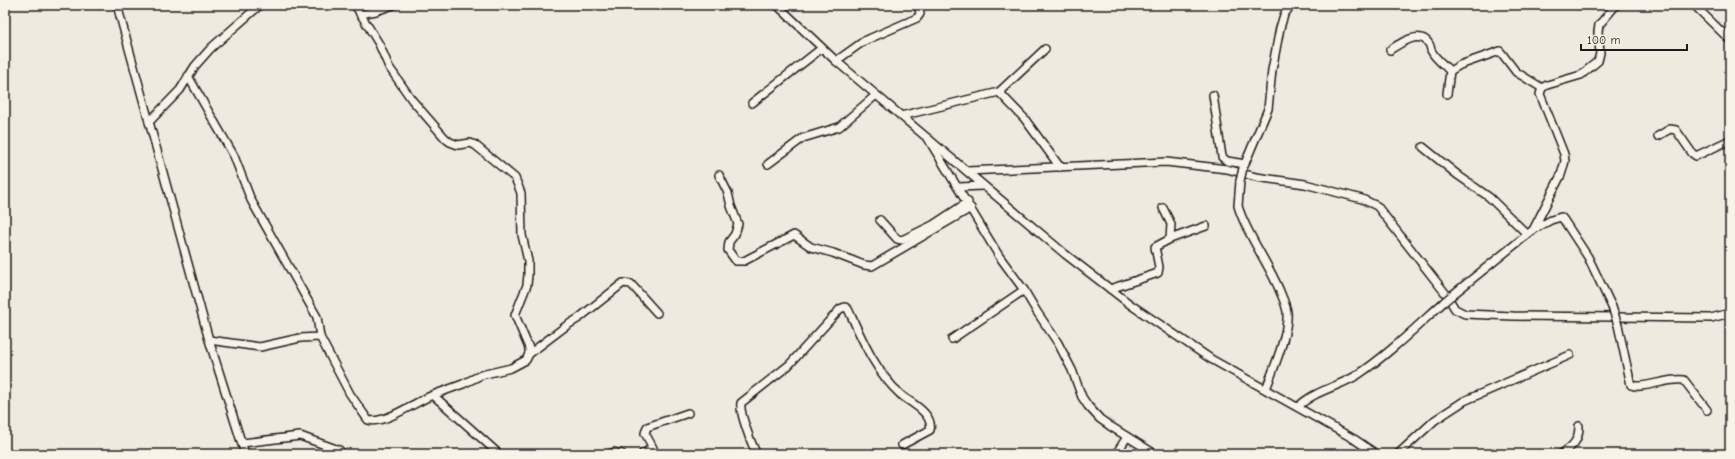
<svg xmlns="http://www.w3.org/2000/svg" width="1735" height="459" viewBox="0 0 1735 459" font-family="'Comic Neue',sans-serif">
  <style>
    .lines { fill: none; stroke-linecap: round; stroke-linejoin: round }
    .minor-casing { stroke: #1c1c1c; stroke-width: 10 }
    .minor { stroke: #f7f3e8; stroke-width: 7 }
    .minor-bridge-casing { stroke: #1c1c1c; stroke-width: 10; stroke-linecap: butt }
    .minor-bridge { stroke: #f7f3e8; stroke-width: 7 }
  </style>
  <rect width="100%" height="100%" fill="#eeeae0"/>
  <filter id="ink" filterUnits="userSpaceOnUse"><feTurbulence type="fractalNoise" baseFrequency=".025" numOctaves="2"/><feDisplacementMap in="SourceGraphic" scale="8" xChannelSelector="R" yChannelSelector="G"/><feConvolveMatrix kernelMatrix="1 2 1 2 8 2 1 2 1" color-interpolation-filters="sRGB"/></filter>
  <g filter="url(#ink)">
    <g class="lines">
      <defs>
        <g id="minor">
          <polyline points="117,5 209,340 245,454"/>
          <polyline points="355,5 379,44 389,67 412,100 445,138 450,142 458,145 470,143 475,145 515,178 521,193 522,235 528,261 528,274 527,285 515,315 529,348 529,354 526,360 511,368 481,375 463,384 433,395"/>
          <polyline points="777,5 836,61 1065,254 1131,305 1211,359 1354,439 1376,454"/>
          <polyline points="1694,5 1730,40"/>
          <polyline points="360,14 376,11 393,5"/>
          <path d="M1390,50C1399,44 1420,29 1429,44C1431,46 1430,50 1432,52C1436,59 1444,65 1450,71"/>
          <polyline points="836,61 864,41 917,18 920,14 918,5"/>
          <polyline points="188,76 234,156 251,200 317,317 320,337"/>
          <polyline points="999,92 1045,49"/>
          <polyline points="1447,94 1450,71 1460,65 1500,51 1516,72 1542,88"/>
          <polyline points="1213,95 1222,157 1227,161 1245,164"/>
          <polyline points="752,103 822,48"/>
          <polyline points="901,116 999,92 1024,118 1060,167"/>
          <polyline points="149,122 180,90 195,66 211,48 260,5"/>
          <polyline points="1658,136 1670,129 1676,130 1692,153 1696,156 1730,140"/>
          <polyline points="930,142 999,256 1024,290 1037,312 1058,343 1072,370 1082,397 1088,406 1100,419 1110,426 1155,454"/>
          <polyline points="1423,147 1459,176 1489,197 1527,234"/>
          <polyline points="768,164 803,138 839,127 876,95"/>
          <polyline points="1243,168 1268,109 1272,70 1280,28 1284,15 1291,5"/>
          <polyline points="967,171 1166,162 1227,169 1256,177 1305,184 1362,199 1377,206 1446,294 1455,309 1465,314 1513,316 1711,318 1730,313"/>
          <polyline points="719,175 728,193 731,206 738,224 735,234 729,242 728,250 736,261 744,261 794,235 811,247 833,253 864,265 872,266 971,208"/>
          <path d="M1240,181L1238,206L1240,212C1250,239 1268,263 1279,289C1282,297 1286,304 1287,312C1289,333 1273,370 1266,389"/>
          <polyline points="959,187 983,186"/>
          <polyline points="1163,208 1171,224 1170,239"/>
          <polyline points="880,220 897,239 902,240 933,225 968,202"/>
          <polyline points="1533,230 1551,220 1561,217 1563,219 1588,257 1612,307"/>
          <polyline points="1110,289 1158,273 1159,267 1155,247 1170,239 1206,226"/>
          <polyline points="1451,296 1533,230 1561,175 1565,161 1564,154 1540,94 1542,88 1547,85 1581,75 1598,61 1600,53 1598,32 1599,25 1616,5"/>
          <path d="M1618,325L1631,385C1643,390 1668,377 1684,380L1707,410"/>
          <polyline points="952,339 1024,290"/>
          <path d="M209,340L260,347L300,338L320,337L350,394L368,420C385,425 416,401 433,395L499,454"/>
          <polyline points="529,354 566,326 579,318 623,283 631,284 657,313"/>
          <path d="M1298,407C1315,390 1339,387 1359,374C1390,353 1417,326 1445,301"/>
          <polyline points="242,443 300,436 339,450 343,454"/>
          <polyline points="610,454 614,452 622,454"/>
          <polyline points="642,454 653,448 645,433 647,427 688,413"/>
          <path d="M757,454C752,446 739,412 741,403L789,365L840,309L845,307L848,309C862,339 875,371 900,394C910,403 934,413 930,430L902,445"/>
          <polyline points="1116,454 1127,437"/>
          <polyline points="1398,454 1435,420 1464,401 1570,355"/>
          <path d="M1561,454C1573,446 1579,441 1579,426"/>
        </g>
      </defs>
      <use href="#minor" class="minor-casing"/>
      <use href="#minor" class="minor"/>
      <defs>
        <g id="minor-bridge">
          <polyline points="1240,181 1243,168"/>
          <polyline points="1445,301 1451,296"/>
          <polyline points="1612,307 1618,325"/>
        </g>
      </defs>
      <use href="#minor-bridge" class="minor-bridge-casing"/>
      <use href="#minor-bridge" class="minor-bridge"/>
    </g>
  </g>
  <rect width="1735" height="459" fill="none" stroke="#f7f3e8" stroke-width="20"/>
  <rect x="10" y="10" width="1715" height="439" fill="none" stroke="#1c1c1c" stroke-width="1.5" filter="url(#ink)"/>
  <path d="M1581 44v6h106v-6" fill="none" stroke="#1c1c1c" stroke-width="2"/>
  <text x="1587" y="44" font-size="12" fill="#1c1c1c" stroke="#f7f3e8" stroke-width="3" paint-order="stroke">100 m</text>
</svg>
